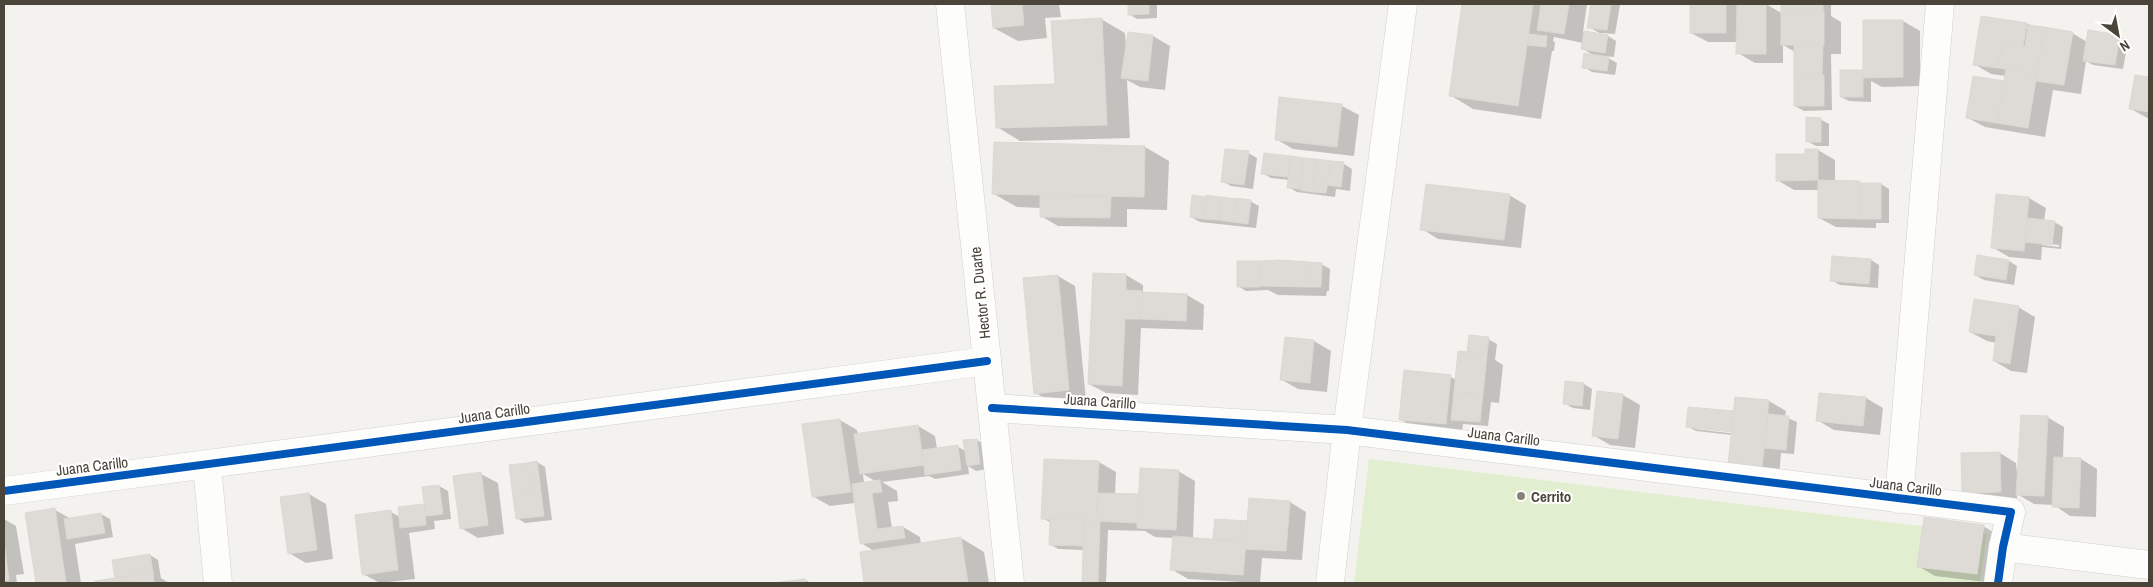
<svg xmlns="http://www.w3.org/2000/svg" width="2153" height="587" viewBox="0 0 2153 587" font-family="'Archivo Narrow',sans-serif">
  <style>
    .garden { fill: #e1eecf }
    .shadow { fill: #0003; fill-rule: evenodd }
    .building { fill: #dedbd6; stroke: #dcd9d4 }
    .lines { fill: none; stroke-linecap: round; stroke-linejoin: round }
    .minor-casing { stroke: #d2d0cb; stroke-width: 29 }
    .minor { stroke: #fdfdfc; stroke-width: 28 }
    .cycleway-casing { stroke: #fff; stroke-width: 11 }
    .cycleway { stroke: #0057b8; stroke-width: 8 }
    .poi-dot { fill: #868178; stroke: #fff; stroke-width: 2 }
    .labels { text-anchor: middle; dominant-baseline: central; stroke-width: 4; stroke-linejoin: round; paint-order: stroke }
    .street-label { font-size: 15px; fill: #4b4439; stroke: #fff }
    .poi-label { font-size: 15px; font-weight: bold; fill: #4b4439; stroke: #fff; text-anchor: start }
  </style>
  <rect width="100%" height="100%" fill="#f4f2ee"/>
  <polygon class="garden" points="1369,459 1987,534 1980,583 1354,583"/>
  <g class="shadow">
    <polygon points="992,4 1059,4 1061,17 1045,18 1047,38 1018,41 994,28"/>
    <polygon points="1129,4 1157,4 1157,18 1137,19 1129,14"/>
    <polygon points="1464,4 1587,4 1583,32 1608,36 1616,41 1614,57 1605,56 1617,63 1615,75 1592,72 1584,67 1595,56 1583,49 1583,43 1554,37 1553,41 1555,42 1554,51 1552,51 1541,119 1473,109 1450,95"/>
    <polygon points="1592,4 1620,5 1615,34 1601,33 1601,34 1589,27"/>
    <polygon points="1691,4 1766,4 1783,14 1782,4 1831,4 1831,16 1841,22 1841,54 1831,54 1832,110 1804,111 1795,106 1795,52 1783,45 1783,63 1755,63 1738,53 1738,42 1708,42 1691,33"/>
    <polygon points="1101,19 1125,33 1126,47 1129,34 1153,36 1170,46 1165,90 1140,87 1127,80 1130,138 1020,141 997,127 1056,85"/>
    <polygon points="1865,21 1903,21 1920,31 1920,86 1882,87 1871,81 1871,102 1849,101 1841,97 1865,72"/>
    <polygon points="2026,24 2072,33 2087,42 2119,36 2128,41 2123,69 2093,65 2086,61 2081,94 2053,90 2045,137 1985,127 1968,118 2005,82 2006,76 1991,74 1974,64"/>
    <polygon points="2136,77 2149,79 2149,119 2131,109"/>
    <polygon points="1281,98 1342,106 1359,115 1354,156 1293,149 1276,139"/>
    <polygon points="1820,119 1829,124 1829,146 1816,146 1807,141"/>
    <polygon points="995,144 1145,147 1169,161 1167,210 1127,209 1127,227 1058,226 1041,216 1041,208 1017,207 994,194"/>
    <polygon points="1818,150 1835,160 1835,182 1881,184 1889,189 1889,223 1876,223 1876,228 1836,227 1819,218 1819,190 1794,190 1777,180 1806,156"/>
    <polygon points="1248,153 1257,158 1253,189 1231,186 1222,181"/>
    <polygon points="1265,154 1344,164 1352,169 1350,191 1336,189 1335,197 1297,192 1288,187 1289,180 1271,178 1262,173"/>
    <polygon points="1509,195 1526,205 1521,248 1438,239 1422,229"/>
    <path d="M1997,195L2029,198L2046,208L2044,221L2054,222L2063,227L2061,249L2042,247L2041,260L2009,257L1992,247ZM2042,243L2059,245V247L2042,245Z"/>
    <polygon points="1250,201 1259,206 1256,228 1200,222 1191,217"/>
    <polygon points="1833,257 1871,260 1879,265 1878,288 1840,285 1831,280"/>
    <polygon points="2009,261 2017,266 2014,285 1984,280 1975,275"/>
    <polygon points="1321,264 1330,269 1329,291 1327,291 1326,296 1278,295 1268,290 1246,291 1238,286"/>
    <polygon points="1094,274 1126,275 1143,285 1143,292 1187,295 1204,305 1203,330 1141,328 1138,395 1106,393 1089,384"/>
    <polygon points="1058,276 1075,286 1086,400 1053,403 1036,393"/>
    <polygon points="2018,307 2035,317 2027,373 2011,371 1994,361 1997,343 1987,341 1970,332"/>
    <polygon points="1286,338 1314,341 1331,351 1327,392 1298,389 1282,380"/>
    <polygon points="1488,339 1497,344 1495,360 1503,365 1499,403 1491,402 1488,426 1463,424 1462,433 1417,429 1400,419 1406,372 1451,377 1456,380 1468,353"/>
    <polygon points="1566,382 1584,384 1592,389 1590,410 1573,408 1564,403"/>
    <polygon points="1623,395 1640,405 1635,448 1610,445 1593,435"/>
    <path d="M1736,398L1769,401L1786,411L1785,417L1797,422L1794,454L1781,453L1779,477L1746,474L1732,435L1696,431L1687,426L1735,413ZM1695,427L1737,431V434L1695,429Z"/>
    <polygon points="1866,398 1883,408 1880,435 1834,430 1817,420"/>
    <polygon points="2047,417 2064,427 2063,458 2081,459 2097,469 2096,517 2070,516 2054,505 2034,504 2017,494 2017,501 1980,502 1963,492 2000,453 2016,463 2017,473 2019,473"/>
    <path d="M840,420L857,430L858,435L918,426L935,436L937,449L958,447L966,451L977,440L985,445L988,469L976,471L968,466L969,474L935,479L929,476L882,482L897,491L898,501L888,502L892,528L903,527L920,537L921,544L961,538L984,552L989,583H865L861,553L874,551L861,543L855,503L830,506L814,497ZM863,474L875,481L864,483Z"/>
    <polygon points="537,462 545,467 552,520 525,523 517,518"/>
    <polygon points="1099,462 1116,472 1115,495 1140,496 1178,471 1195,481 1193,539 1214,540 1216,520 1249,522 1290,502 1306,512 1302,560 1262,558 1260,583 1188,579 1171,569 1174,538 1155,537 1145,531 1108,530 1106,583 1083,583 1084,550 1058,549 1050,544 1051,523 1043,518"/>
    <polygon points="481,474 498,483 504,534 478,538 461,528"/>
    <polygon points="439,486 448,491 451,519 434,521 435,529 409,533 415,579 380,583 363,574 391,512 400,517 399,508 426,505"/>
    <polygon points="309,494 326,504 333,559 306,563 289,553 282,498"/>
    <polygon points="55,510 71,519 101,514 110,519 113,537 75,544 81,583 37,583 27,515"/>
    <polygon points="4,519 16,526 24,574 16,575 17,583 4,583"/>
    <polygon points="1983,526 2000,536 1994,583 1935,576 1918,566"/>
    <polygon points="150,555 158,560 161,578 169,583 96,583 119,579"/>
    <polygon points="805,580 811,583 782,583"/>
  </g>
  <g class="building">
    <polygon points="991,4 1036,4 1022,5 1024,25 993,28"/>
    <polygon points="1128,4 1149,4 1149,14 1128,15"/>
    <polygon points="1462,4 1533,4 1518,106 1449,96"/>
    <polygon points="1541,4 1569,4 1564,34 1537,30"/>
    <polygon points="1591,4 1611,4 1607,30 1587,28"/>
    <rect x="1690" y="4" width="36" height="29"/>
    <polygon points="1737,4 1766,4 1766,54 1736,54"/>
    <rect x="1781" y="4" width="42" height="7"/>
    <rect x="1781" y="11" width="43" height="34"/>
    <polygon points="1981,16 2027,23 2023,46 2003,43 1998,68 1973,65"/>
    <polygon points="1102,18 1107,125 996,128 994,86 1055,84 1051,21"/>
    <polygon points="1863,20 1903,20 1903,77 1863,78"/>
    <polygon points="2028,25 2044,27 2037,74 1998,68 2003,43 2025,46"/>
    <polygon points="2044,27 2073,32 2064,85 2036,81"/>
    <polygon points="2088,30 2120,35 2115,65 2083,61"/>
    <polygon points="1584,31 1608,35 1605,53 1581,49"/>
    <polygon points="1128,32 1153,35 1148,81 1121,78"/>
    <polygon points="1529,34 1547,36 1546,47 1527,45"/>
    <polygon points="1794,45 1823,45 1822,75 1794,75"/>
    <polygon points="1584,53 1609,57 1607,71 1582,68"/>
    <polygon points="2006,69 2037,74 2028,128 1997,123"/>
    <rect x="1840" y="70" width="23" height="27"/>
    <rect x="1794" y="75" width="30" height="31"/>
    <polygon points="2135,75 2149,77 2149,112 2129,109"/>
    <polygon points="1973,76 2004,81 1997,123 1966,118"/>
    <polygon points="1279,97 1342,104 1337,147 1275,140"/>
    <polygon points="1806,117 1821,118 1821,142 1806,142"/>
    <polygon points="994,142 1145,146 1144,197 992,194"/>
    <polygon points="1225,149 1249,151 1244,185 1221,182"/>
    <polygon points="1805,149 1818,149 1818,180 1776,181 1776,154 1805,154"/>
    <polygon points="1264,153 1291,156 1288,177 1261,174"/>
    <polygon points="1291,156 1304,158 1300,189 1287,188"/>
    <polygon points="1304,158 1316,159 1312,192 1300,190"/>
    <polygon points="1316,159 1331,161 1326,193 1312,192"/>
    <polygon points="1331,161 1344,162 1341,187 1327,185"/>
    <polygon points="1818,180 1860,181 1859,219 1818,218"/>
    <polygon points="1860,183 1881,183 1881,219 1859,219"/>
    <polygon points="1426,184 1510,194 1504,240 1420,230"/>
    <polygon points="1996,194 2029,197 2024,251 1991,248"/>
    <polygon points="1040,195 1111,197 1110,218 1040,217"/>
    <polygon points="1192,195 1206,197 1203,219 1190,217"/>
    <polygon points="1206,195 1221,197 1219,220 1203,219"/>
    <polygon points="1221,197 1236,199 1233,222 1219,220"/>
    <polygon points="1236,198 1251,200 1248,224 1233,222"/>
    <polygon points="2027,218 2055,221 2052,245 2025,242"/>
    <polygon points="1977,255 2009,260 2006,280 1974,275"/>
    <polygon points="1832,256 1871,259 1869,284 1830,281"/>
    <polygon points="1279,260 1310,262 1310,287 1260,286 1261,261"/>
    <polygon points="1237,261 1261,261 1260,287 1237,287"/>
    <polygon points="1310,262 1322,263 1321,287 1310,287"/>
    <polygon points="1093,273 1126,274 1126,290 1142,291 1141,319 1125,319 1122,386 1088,384"/>
    <polygon points="1058,275 1069,390 1034,394 1023,278"/>
    <polygon points="1142,292 1187,294 1186,321 1141,319"/>
    <polygon points="1974,299 2019,306 2010,364 1993,361 1996,336 1969,332"/>
    <polygon points="1469,335 1489,337 1487,354 1467,352"/>
    <polygon points="1285,337 1314,340 1310,383 1280,380"/>
    <polygon points="1458,351 1487,354 1483,394 1454,392"/>
    <polygon points="1404,370 1451,375 1446,424 1399,420"/>
    <polygon points="1565,381 1584,383 1582,406 1563,404"/>
    <polygon points="1597,391 1623,394 1618,439 1592,436"/>
    <polygon points="1454,392 1483,394 1480,422 1451,420"/>
    <polygon points="1819,393 1866,397 1863,426 1816,421"/>
    <polygon points="1735,397 1769,400 1762,468 1728,465"/>
    <polygon points="1688,407 1734,411 1731,432 1686,427"/>
    <polygon points="1768,414 1789,416 1786,450 1764,448"/>
    <polygon points="2021,415 2048,416 2044,496 2016,495"/>
    <polygon points="840,419 851,492 812,497 802,424"/>
    <polygon points="918,425 924,465 860,474 854,434"/>
    <polygon points="977,439 980,464 967,466 963,440"/>
    <polygon points="958,445 961,470 925,475 922,450"/>
    <polygon points="2000,452 2001,492 1962,493 1961,453"/>
    <polygon points="2054,457 2081,458 2079,508 2052,507"/>
    <polygon points="1044,459 1099,461 1096,521 1041,519"/>
    <polygon points="537,461 544,516 516,519 513,497 531,494 527,463"/>
    <polygon points="527,463 531,494 513,497 509,465"/>
    <polygon points="1140,468 1179,470 1176,530 1137,528"/>
    <polygon points="481,472 488,525 460,529 453,476"/>
    <polygon points="880,480 882,492 872,493 877,529 903,526 905,538 860,544 852,484"/>
    <polygon points="439,485 443,514 426,516 422,487"/>
    <polygon points="309,493 317,550 288,554 280,497"/>
    <polygon points="1098,493 1139,494 1137,523 1096,521"/>
    <polygon points="1249,498 1290,501 1286,551 1245,549"/>
    <polygon points="424,504 426,525 400,528 398,507"/>
    <polygon points="55,508 66,583 36,583 25,513"/>
    <polygon points="391,510 398,570 362,575 355,515"/>
    <polygon points="101,513 105,533 67,539 64,519"/>
    <polygon points="1924,517 1984,525 1977,574 1917,567"/>
    <polygon points="1050,519 1084,520 1083,546 1049,545"/>
    <polygon points="1215,519 1247,521 1246,542 1213,539"/>
    <polygon points="1084,520 1100,521 1098,583 1082,583"/>
    <polygon points="1173,536 1246,542 1243,575 1170,570"/>
    <polygon points="961,537 968,583 864,583 860,552"/>
    <polygon points="4,542 7,564 4,565"/>
    <polygon points="150,554 153,572 115,578 112,560"/>
    <polygon points="4,565 7,565 9,580 4,581"/>
    <polygon points="153,572 154,583 95,583 95,581"/>
    <polygon points="805,579 806,583 773,583"/>
  </g>
  <g class="lines">
    <defs>
      <g id="minor">
        <polyline points="950,4 1010,583"/>
        <polyline points="992,408 1347,430 2011,512 2003,547 1998,583"/>
        <polyline points="207,466 218,583"/>
        <polyline points="4,491 987,361"/>
        <polyline points="1899,499 1940,4"/>
        <polyline points="2003,547 2149,565"/>
        <polyline points="1330,583 1347,430 1403,4"/>
      </g>
    </defs>
    <use href="#minor" class="minor-casing"/>
    <use href="#minor" class="minor"/>
    <defs>
      <g id="cycleway">
        <polyline points="992,408 1347,430 2011,512 2003,547 1998,583"/>
        <polyline points="4,491 987,361"/>
      </g>
    </defs>
    <use href="#cycleway" class="cycleway-casing"/>
    <use href="#cycleway" class="cycleway"/>
  </g>
  <circle class="poi-dot" cx="1521" cy="496" r="5"/>
  <g class="labels">
    <g class="street-label">
      <text transform="translate(980 293) rotate(-96)">Hector R. Duarte</text>
      <text transform="translate(1100 401) rotate(4)">Juana Carillo</text>
      <text transform="translate(494 413) rotate(-8)">Juana Carillo</text>
      <text transform="translate(1504 436) rotate(7)">Juana Carillo</text>
      <text transform="translate(92 466) rotate(-7)">Juana Carillo</text>
      <text transform="translate(1906 486) rotate(7)">Juana Carillo</text>
    </g>
    <g class="poi-label">
      <text x="1531" y="496">Cerrito</text>
    </g>
  </g>
  <rect width="2153" height="587" fill="none" stroke="#4b4439" stroke-width="10"/>
  <g transform="translate(2118 35) rotate(148)" stroke="#ffffff" stroke-width="4" paint-order="stroke">
  <path d="M0-4L9 19L0 12L-9 19Z" fill="#4b4439"/>
  <text y="-8" font-size="14" font-weight="bold" text-anchor="middle" fill="#4b4439">N</text>
  </g>
</svg>
